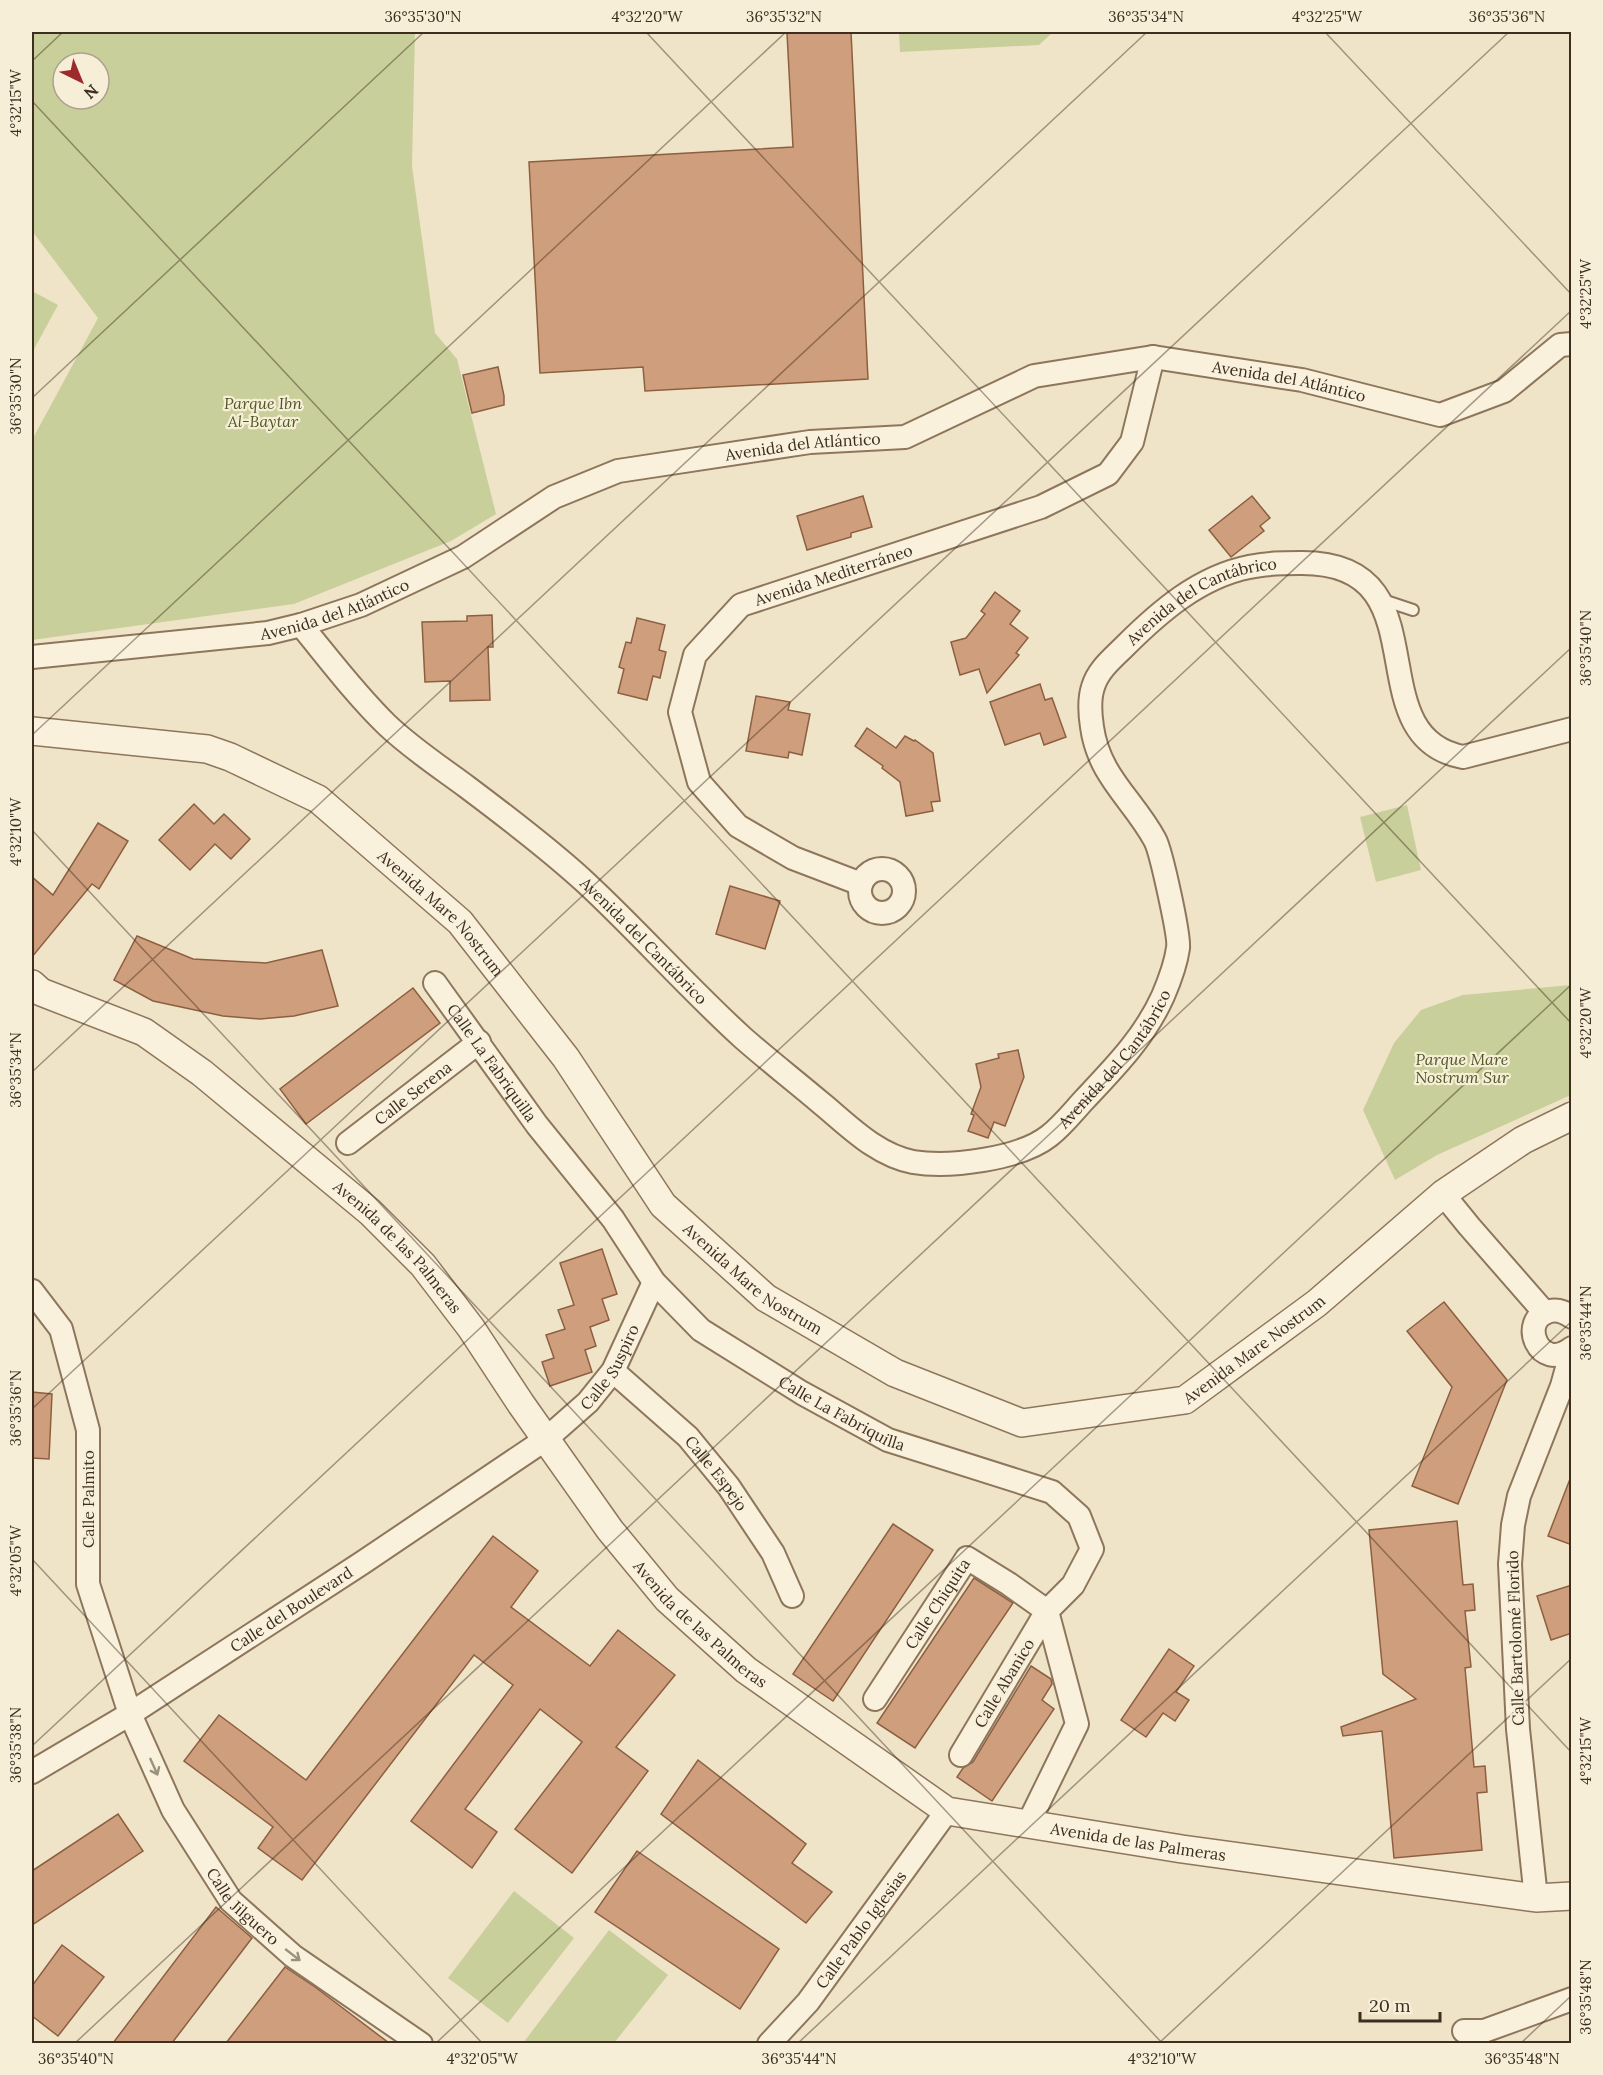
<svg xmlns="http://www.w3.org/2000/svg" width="1603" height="2075" viewBox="0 0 1603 2075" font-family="Lora,serif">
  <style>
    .green { fill: #c9cf9b; fill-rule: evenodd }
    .building { fill: #cf9f7d; stroke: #8d5f41; stroke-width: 1.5 }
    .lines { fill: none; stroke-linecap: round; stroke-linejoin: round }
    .service-casing { stroke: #8d765c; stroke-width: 14 }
    .minor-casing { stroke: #8d765c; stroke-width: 26 }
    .tertiary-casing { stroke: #8d765c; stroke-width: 30 }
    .service { stroke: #faf1dc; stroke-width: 10 }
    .minor { stroke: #faf1dc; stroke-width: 22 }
    .tertiary { stroke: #faf1dc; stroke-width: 27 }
    .oneway { stroke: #9c907e }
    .ticks { fill: none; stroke: #3d2e20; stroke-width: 1.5; stroke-opacity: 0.45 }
    .labels { text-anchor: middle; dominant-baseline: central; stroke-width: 4.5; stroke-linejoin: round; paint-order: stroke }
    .street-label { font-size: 16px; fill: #3d2e20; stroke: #f7eed8 }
    .park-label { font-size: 16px; font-style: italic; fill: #4d5a26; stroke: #f7eed8 }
    .neatline { fill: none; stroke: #3d2e20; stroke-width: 2 }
    .ticks-label { font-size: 15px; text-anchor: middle; fill: #3d2e20 }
  </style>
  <rect width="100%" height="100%" fill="#f0e4c8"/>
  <g class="green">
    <path d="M32,32H415L412,166L435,333L457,359L496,514L451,541L294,604L32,640V440L98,318L32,231ZM63,63H99V99H63Z"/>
    <polygon points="899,32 1053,32 1039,45 900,52"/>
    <polygon points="32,291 58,305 32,353"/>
    <polygon points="1407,805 1421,870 1376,882 1360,817"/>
    <polygon points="1571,985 1571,1095 1437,1155 1395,1180 1363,1110 1394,1043 1421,1010 1463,995"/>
    <polygon points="514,1891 574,1938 508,2023 448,1978"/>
    <polygon points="609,1930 668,1975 614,2043 523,2043"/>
  </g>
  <g class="building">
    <polygon points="808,32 851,32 868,379 645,391 643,367 540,373 529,162 793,147 787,33"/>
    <polygon points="498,367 504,396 504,405 472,413 463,375"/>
    <polygon points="863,496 872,527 851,533 851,537 807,550 797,516"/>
    <polygon points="1252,496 1270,518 1260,526 1264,531 1231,557 1209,530"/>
    <polygon points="995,592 1020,611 1010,624 1028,638 1016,653 1019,655 987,693 979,669 960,675 951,642 966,638 985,614 981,611"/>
    <polygon points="492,615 493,647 488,647 490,700 450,701 450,681 425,682 422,622 467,621 467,616"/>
    <polygon points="637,618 665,625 659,650 666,652 660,678 653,676 647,700 618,693 624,669 619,667 626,642 631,643"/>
    <polygon points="1040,684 1045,700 1052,698 1066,737 1044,745 1040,733 1005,745 990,702"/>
    <polygon points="756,696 790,702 788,710 810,714 802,755 789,752 788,758 746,751"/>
    <polygon points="867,728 896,748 905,736 914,741 915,740 933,753 940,801 931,802 933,811 906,816 900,782 882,768 883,766 855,746"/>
    <polygon points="194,804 214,824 224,814 250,839 231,859 215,844 190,870 159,840"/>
    <polygon points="98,823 128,841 99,889 92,884 32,957 32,877 53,895"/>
    <polygon points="730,886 780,901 765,949 716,934"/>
    <polygon points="137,936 193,959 266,963 322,950 338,1006 294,1016 260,1019 223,1016 153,1001 114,980"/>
    <polygon points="413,988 440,1023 306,1124 280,1089"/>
    <polygon points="1018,1050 1024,1077 1005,1126 994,1122 988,1138 968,1131 974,1115 971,1114 981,1087 976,1064 999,1058 998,1054"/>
    <polygon points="602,1249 617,1294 602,1299 609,1320 590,1327 596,1346 585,1350 592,1372 550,1386 542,1362 554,1358 546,1335 565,1329 558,1310 574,1305 560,1263"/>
    <polygon points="1444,1302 1507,1380 1458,1504 1412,1486 1452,1387 1407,1331"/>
    <polygon points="32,1392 52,1394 49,1459 32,1458"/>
    <polygon points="1570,1479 1572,1479 1572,1545 1548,1536"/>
    <polygon points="1457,1521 1463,1585 1473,1584 1475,1610 1465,1611 1471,1667 1465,1668 1474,1767 1485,1766 1487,1792 1477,1793 1482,1850 1394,1858 1382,1731 1343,1736 1341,1727 1416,1699 1383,1674 1369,1530"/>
    <polygon points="893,1524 933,1550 833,1701 793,1674"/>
    <polygon points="493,1536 538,1571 511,1607 590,1666 618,1630 675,1675 616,1747 648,1771 572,1873 515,1829 582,1742 540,1709 465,1809 497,1832 472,1868 411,1821 513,1685 474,1655 302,1880 258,1848 273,1827 184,1761 219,1715 306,1780"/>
    <polygon points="974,1578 1013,1603 915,1748 877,1723"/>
    <polygon points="1572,1585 1572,1633 1551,1640 1537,1596"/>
    <polygon points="1169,1649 1194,1666 1176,1692 1189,1700 1175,1721 1163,1713 1146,1737 1121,1720"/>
    <polygon points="1031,1666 1051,1679 1052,1684 1042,1700 1054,1709 992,1801 957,1777 963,1768 973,1762"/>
    <polygon points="698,1760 806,1844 792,1863 832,1892 806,1923 661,1814"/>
    <polygon points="118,1814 143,1851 32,1925 32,1871"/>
    <polygon points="637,1851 779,1949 740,2009 595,1912"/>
    <polygon points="216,1907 252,1938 172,2043 113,2043"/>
    <polygon points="62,1945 104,1977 58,2036 32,2016 32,1986"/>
    <polygon points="285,1967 315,1987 389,2043 226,2043"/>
  </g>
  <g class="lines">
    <defs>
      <polyline id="service" points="1380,599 1413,610"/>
      <g id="minor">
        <path id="s1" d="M301,625C329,659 356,695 387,725C411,748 440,767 467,787C507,817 548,848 585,882C639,932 688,988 743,1038C768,1060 795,1081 821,1103C848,1125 876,1155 913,1162C949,1168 1020,1159 1049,1136C1062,1126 1073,1112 1084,1100C1115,1067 1144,1038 1163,996C1169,982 1176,963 1178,948C1180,937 1161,851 1155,840C1133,799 1099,777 1092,727C1090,714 1089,699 1093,687C1098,670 1112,659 1124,647C1159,612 1199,577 1249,567C1266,563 1283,563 1300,563C1447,561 1353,736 1463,757L1572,729"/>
        <path id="s2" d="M32,657L268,633L301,625L361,605L463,557L554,497L618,471L810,442L905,437L1034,376L1153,357L1302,380L1440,415L1504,391L1560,345L1572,344"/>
        <circle cx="882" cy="891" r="22"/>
        <path id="s3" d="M861,884L793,858L738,826L699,782L680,712L695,655L741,605L1041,507L1108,474L1132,442L1153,357"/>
        <path id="s4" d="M435,983L537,1125L613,1219L654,1282L701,1330L802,1393L888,1440L1052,1492L1079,1516L1092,1549L1073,1585L1047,1611L1077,1724L1028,1824"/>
        <path id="s5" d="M348,1143L479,1042"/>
        <polyline points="1443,1194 1469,1226 1545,1313"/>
        <path id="s6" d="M32,1291L61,1329L88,1430V1584L130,1714L173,1810L231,1901L293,1956L421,2044"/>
        <path d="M1572,1317C1565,1312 1558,1309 1550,1311C1517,1319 1539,1374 1572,1348"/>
        <path id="s7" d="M613,1371L688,1437L729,1487L773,1553L792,1596"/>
        <path id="s8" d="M875,1699L967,1558L1009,1584L1047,1611L961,1755"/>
        <path id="s9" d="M32,1772L130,1714L362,1563L546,1439L588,1402L613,1371L654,1282"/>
        <polyline points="1536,1898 1518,1729 1510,1564 1513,1525 1519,1496 1562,1386 1572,1350"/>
        <polyline points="1464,2031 1484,2031 1572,1999"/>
        <path id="s10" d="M769,2044L808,2002L947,1811"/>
      </g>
      <g id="tertiary">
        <path id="s11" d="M32,731L207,749L230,757L318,799L460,922L566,1058L663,1205L766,1298L895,1373L1022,1423L1185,1400L1317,1303L1443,1194L1523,1140L1572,1116"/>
        <path id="s12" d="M32,984L41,992L144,1032L202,1073L370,1212L423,1265L471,1328L521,1404L610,1530L667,1599L746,1670L947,1811L1182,1849L1536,1898L1572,1896"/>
      </g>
    </defs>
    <use href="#service" class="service-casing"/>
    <use href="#minor" class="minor-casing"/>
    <use href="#tertiary" class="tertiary-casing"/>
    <use href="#service" class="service"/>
    <use href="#minor" class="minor"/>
    <use href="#tertiary" class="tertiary"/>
  </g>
  <defs><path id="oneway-shaft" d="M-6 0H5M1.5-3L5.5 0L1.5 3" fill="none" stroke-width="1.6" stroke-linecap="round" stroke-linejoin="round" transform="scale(1.5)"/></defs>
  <g class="oneway">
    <use href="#oneway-shaft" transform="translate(154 1767) rotate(66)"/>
    <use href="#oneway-shaft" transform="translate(293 1955) rotate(38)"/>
  </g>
  <path class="ticks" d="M646,32L1572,1024M1325,32L1572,295M32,61L63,32M32,101L1572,1753M32,398L424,32M32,735L786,32M32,830L1163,2044M32,1072L1147,32M32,1409L1509,32M32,1559L483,2044M32,1746L1572,310M74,2044L1572,647M435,2044L1572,984M797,2044L1572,1321M1158,2044L1572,1658M1520,2044L1572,1995"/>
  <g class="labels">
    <g class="street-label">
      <text stroke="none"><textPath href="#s2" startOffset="1316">Avenida del Atlántico</textPath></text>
      <text stroke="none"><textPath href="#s2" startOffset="812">Avenida del Atlántico</textPath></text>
      <text stroke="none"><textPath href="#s3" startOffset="492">Avenida Mediterráneo</textPath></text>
      <text stroke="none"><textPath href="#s1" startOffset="1618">Avenida del Cantábrico</textPath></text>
      <text stroke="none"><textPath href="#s2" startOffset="308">Avenida del Atlántico</textPath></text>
      <text stroke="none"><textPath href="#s11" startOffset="466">Avenida Mare Nostrum</textPath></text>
      <text stroke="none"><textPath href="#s1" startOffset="468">Avenida del Cantábrico</textPath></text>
      <text stroke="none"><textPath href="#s1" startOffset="1062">Avenida del Cantábrico</textPath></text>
      <text stroke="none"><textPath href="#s4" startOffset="98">Calle La Fabriquilla</textPath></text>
      <text stroke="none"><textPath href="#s5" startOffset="82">Calle Serena</textPath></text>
      <text stroke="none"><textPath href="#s12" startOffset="456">Avenida de las Palmeras</textPath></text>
      <text stroke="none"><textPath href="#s11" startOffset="951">Avenida Mare Nostrum</textPath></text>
      <text stroke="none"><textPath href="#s11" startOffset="1509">Avenida Mare Nostrum</textPath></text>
      <text stroke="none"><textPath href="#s9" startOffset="710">Calle Suspiro</textPath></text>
      <text stroke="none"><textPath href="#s4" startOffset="602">Calle La Fabriquilla</textPath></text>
      <text stroke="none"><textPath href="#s7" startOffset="146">Calle Espejo</textPath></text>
      <text transform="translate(88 1499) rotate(-90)">Calle Palmito</text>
      <text stroke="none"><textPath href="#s8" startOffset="114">Calle Chiquita</textPath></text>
      <text stroke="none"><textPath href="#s9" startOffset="306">Calle del Boulevard</textPath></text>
      <text stroke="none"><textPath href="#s12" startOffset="942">Avenida de las Palmeras</textPath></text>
      <text transform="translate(1515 1638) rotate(-92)">Calle Bartolomé Florido</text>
      <text transform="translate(1004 1683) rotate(-59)">Calle Abanico</text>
      <text stroke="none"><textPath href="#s12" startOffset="1446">Avenida de las Palmeras</textPath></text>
      <text stroke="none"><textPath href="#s6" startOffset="668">Calle Jilguero</textPath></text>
      <text stroke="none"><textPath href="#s10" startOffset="147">Calle Pablo Iglesias</textPath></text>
    </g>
    <g class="park-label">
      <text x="263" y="403">Parque Ibn<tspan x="263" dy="18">Al-Baytar</tspan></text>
      <text x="1462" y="1059">Parque Mare<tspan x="1462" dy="18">Nostrum Sur</tspan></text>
    </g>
  </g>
  <rect width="1603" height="2075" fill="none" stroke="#f7eed8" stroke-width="66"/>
  <g transform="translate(81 81) rotate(137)"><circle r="28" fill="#f7eed8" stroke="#ada18e" stroke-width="1.5"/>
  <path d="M0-4.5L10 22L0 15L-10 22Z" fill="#9e2a2b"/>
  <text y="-9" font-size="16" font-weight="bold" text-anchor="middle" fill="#3d2e20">N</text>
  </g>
  <path d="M1360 2012v9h80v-9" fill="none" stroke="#3d2e20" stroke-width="3"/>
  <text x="1369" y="2012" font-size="18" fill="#3d2e20" stroke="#f7eed8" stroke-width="4.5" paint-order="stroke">20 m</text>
  <rect x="33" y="33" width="1537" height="2009" class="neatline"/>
  <g class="ticks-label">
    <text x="423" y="22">36°35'30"N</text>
    <text x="647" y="22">4°32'20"W</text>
    <text x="784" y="22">36°35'32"N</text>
    <text x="1146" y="22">36°35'34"N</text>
    <text x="1327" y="22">4°32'25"W</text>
    <text x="1507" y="22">36°35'36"N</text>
    <text transform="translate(16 103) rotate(-90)" y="5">4°32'15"W</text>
    <text transform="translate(1586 294) rotate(-90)" y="5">4°32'25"W</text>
    <text transform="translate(16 396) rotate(-90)" y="5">36°35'30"N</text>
    <text transform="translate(1586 648) rotate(-90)" y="5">36°35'40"N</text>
    <text transform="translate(16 832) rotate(-90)" y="5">4°32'10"W</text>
    <text transform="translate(1586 1023) rotate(-90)" y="5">4°32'20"W</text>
    <text transform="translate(16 1070) rotate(-90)" y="5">36°35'34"N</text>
    <text transform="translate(1586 1323) rotate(-90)" y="5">36°35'44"N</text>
    <text transform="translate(16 1408) rotate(-90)" y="5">36°35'36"N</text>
    <text transform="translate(16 1561) rotate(-90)" y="5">4°32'05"W</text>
    <text transform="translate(16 1745) rotate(-90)" y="5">36°35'38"N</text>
    <text transform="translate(1586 1751) rotate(-90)" y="5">4°32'15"W</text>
    <text transform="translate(1586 1997) rotate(-90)" y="5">36°35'48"N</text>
    <text x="76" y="2064">36°35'40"N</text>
    <text x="482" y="2064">4°32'05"W</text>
    <text x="799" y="2064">36°35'44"N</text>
    <text x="1162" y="2064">4°32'10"W</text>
    <text x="1522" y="2064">36°35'48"N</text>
  </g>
</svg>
